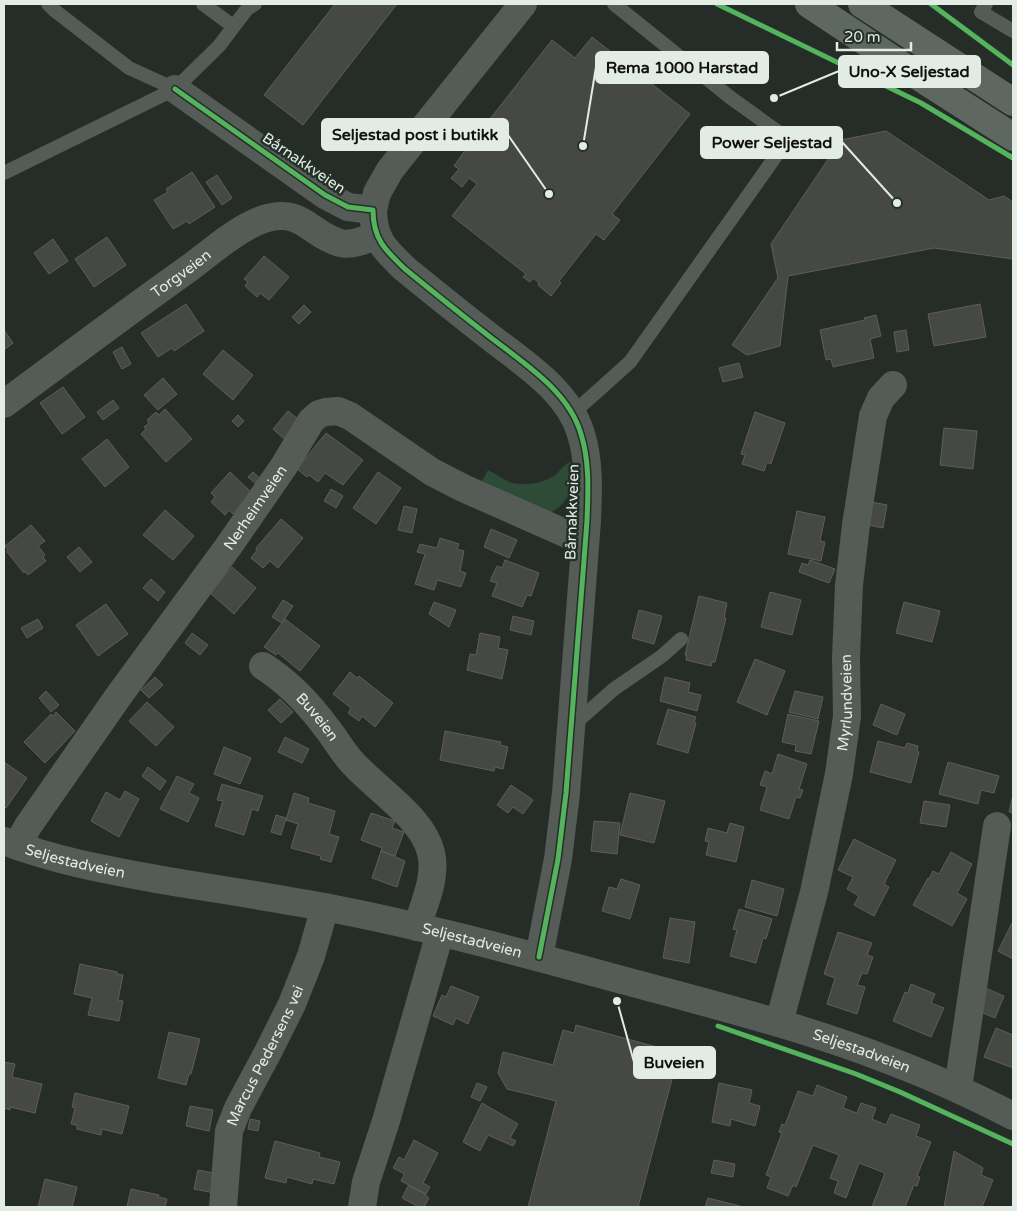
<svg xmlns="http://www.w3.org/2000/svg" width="1017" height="1211" viewBox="0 0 1017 1211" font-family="'Varela Round',sans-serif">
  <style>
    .green { fill: #2e4b37 }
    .building { fill: #464844; stroke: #5e5d5b }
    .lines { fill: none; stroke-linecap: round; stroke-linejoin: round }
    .service { stroke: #555c57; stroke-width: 14 }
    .minor { stroke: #555c57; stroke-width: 28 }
    .tertiary { stroke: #555c57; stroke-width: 28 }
    .trunk { stroke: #5e6761; stroke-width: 28 }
    .cycleway-casing { stroke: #233027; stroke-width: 8 }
    .cycleway { stroke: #56b35d; stroke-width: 5 }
    .labels { text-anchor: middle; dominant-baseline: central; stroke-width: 5; stroke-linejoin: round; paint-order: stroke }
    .street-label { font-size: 15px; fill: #e3ebe5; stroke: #233027 }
    .leader { fill: none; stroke: #e3ebe5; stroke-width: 2 }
    .callout-dot { fill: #e3ebe5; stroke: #233027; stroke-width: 2 }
    .callout { fill: #e3ebe5; stroke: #e3ebe5; stroke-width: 2 }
    .callout-label { font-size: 16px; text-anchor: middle; font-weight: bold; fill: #111 }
  </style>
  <rect width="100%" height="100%" fill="#262d28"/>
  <path class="green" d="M570,462L573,464C575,487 570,502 550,513L481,483L488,470C496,474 505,481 513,483C526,486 545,483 555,475C561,471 562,465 570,462Z"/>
  <g class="building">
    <polygon points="335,4 397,4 303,125 264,95"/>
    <polygon points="592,37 690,114 612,214 620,220 604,240 596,234 559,281 561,283 551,296 538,285 539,283 533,278 530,282 523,277 526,274 452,216 477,184 469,178 462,187 451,178 459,169 454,166 464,152 552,40 575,58"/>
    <polygon points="886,131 989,200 1004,196 1013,202 1013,259 934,248 788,276 780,346 747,355 732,345 778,278 771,244 841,140"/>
    <polygon points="192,172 215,207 189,224 187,221 173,229 154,200 168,192 166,189"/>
    <polygon points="217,175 232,198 222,205 206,182"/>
    <polygon points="107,237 126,265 94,287 75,259"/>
    <polygon points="53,239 68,261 49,274 34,253"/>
    <polygon points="264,256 289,277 269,300 260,293 257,297 245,286 248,282 244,279"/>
    <polygon points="186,304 204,331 174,351 172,348 158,357 141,333"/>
    <polygon points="980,304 986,337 934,346 928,314"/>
    <polygon points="304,305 311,312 299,324 292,317"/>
    <polygon points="876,315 881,336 870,339 874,358 833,367 831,359 826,360 820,330 865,320 864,318"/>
    <polygon points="4,330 13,343 4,350"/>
    <polygon points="906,330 909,350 897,352 894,332"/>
    <polygon points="122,347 131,364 122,369 113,352"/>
    <polygon points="223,350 253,375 233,400 203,374"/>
    <polygon points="739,363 743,377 723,382 719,368"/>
    <polygon points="163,378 177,394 158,410 144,395"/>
    <polygon points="63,387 85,417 62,434 40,403"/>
    <polygon points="113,400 119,408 103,420 97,412"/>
    <polygon points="165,409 192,439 166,462 141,434 146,429 144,427 149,423 147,420 156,412 159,415"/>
    <polygon points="288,411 299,420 284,439 273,429"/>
    <polygon points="755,412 785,423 771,464 767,462 764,471 742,464 745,455 741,454"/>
    <polygon points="238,415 244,421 238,427 232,421"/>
    <polygon points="944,428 977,431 973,469 940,465"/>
    <polygon points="326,433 363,460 343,485 325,473 318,482 309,475 307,477 297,469"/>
    <polygon points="107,439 129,467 105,487 82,459"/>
    <polygon points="230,472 252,493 233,514 229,510 225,515 211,502 215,497 211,493"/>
    <polygon points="253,472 262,480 257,485 248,477"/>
    <polygon points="378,472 401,488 376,524 353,508"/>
    <polygon points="331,489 343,496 336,508 324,501"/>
    <polygon points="872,502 887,505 883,528 868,525"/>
    <polygon points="404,506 417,509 412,533 398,530"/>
    <polygon points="165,510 194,536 173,560 143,535"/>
    <polygon points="797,511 825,517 820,541 825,542 821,561 788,554"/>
    <polygon points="281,519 303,538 278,568 270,561 263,568 251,558 257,550 256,548"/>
    <polygon points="31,525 45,541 38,546 45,555 43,557 46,561 28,575 25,571 24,573 7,552 8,550 5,546"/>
    <polygon points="491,529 517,540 509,558 484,547"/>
    <polygon points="440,538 459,544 457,549 464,551 460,571 466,573 461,587 437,580 434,590 415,584 425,554 417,552 420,544 437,548"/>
    <polygon points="79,547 92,562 80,572 67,557"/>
    <polygon points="505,560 539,573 531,596 527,595 522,607 492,596 497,583 490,581 497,566 502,568"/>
    <polygon points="810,560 835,569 829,583 799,572 802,563 808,565"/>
    <polygon points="232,567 256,588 234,614 210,593"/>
    <polygon points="151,579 165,592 158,601 143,588"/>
    <polygon points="770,592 801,600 792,635 761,627"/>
    <polygon points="699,596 727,603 724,618 726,618 715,662 712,662 711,666 686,660 687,655 685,655"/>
    <polygon points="283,600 293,606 282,623 272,617"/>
    <polygon points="434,602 456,610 449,627 429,614"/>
    <polygon points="904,602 940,611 932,642 896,633"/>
    <polygon points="106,604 128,634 98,656 76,625"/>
    <polygon points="639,610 662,616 654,644 632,638"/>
    <polygon points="513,616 534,621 531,635 510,630"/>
    <polygon points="38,619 43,628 27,638 21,628"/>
    <polygon points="285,619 320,646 300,671 278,653 276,655 264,647"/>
    <polygon points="192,633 208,645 200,655 185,643"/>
    <polygon points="480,633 500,637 498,648 508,650 502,679 467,670 470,654 476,655"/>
    <polygon points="755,659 785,671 767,715 737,702"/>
    <polygon points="350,672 357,678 359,676 393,703 375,727 362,716 359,721 348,713 351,708 333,694"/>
    <polygon points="155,677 163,685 149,698 141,690"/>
    <polygon points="665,677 690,683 688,692 701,695 697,711 660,701"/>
    <polygon points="46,691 59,705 51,712 39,698"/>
    <polygon points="795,691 823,697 818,719 789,712"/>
    <polygon points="280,699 293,712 281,723 268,710"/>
    <polygon points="147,702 174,727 156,746 129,721"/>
    <polygon points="881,704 905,714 897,735 873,725"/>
    <polygon points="668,709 696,717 694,722 696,723 688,753 657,744"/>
    <polygon points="56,712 75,731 45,763 24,742 51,714 53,716"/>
    <polygon points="788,714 819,721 811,754 795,751 796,745 782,742"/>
    <polygon points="445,731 501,742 500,745 508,747 503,769 495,767 494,771 440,760"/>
    <polygon points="285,737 309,749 302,763 278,752"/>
    <polygon points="878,741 905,748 907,743 918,746 917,751 919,752 911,783 870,772"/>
    <polygon points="224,747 251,758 240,784 214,774"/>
    <polygon points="778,754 807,764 799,789 803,790 800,798 796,797 789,819 760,810 767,787 760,785 765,771 772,774"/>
    <polygon points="4,762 27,778 6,808 4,807"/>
    <polygon points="948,762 999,776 994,793 981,790 978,804 939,794"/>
    <polygon points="148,767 166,781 160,790 142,776"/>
    <polygon points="177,776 194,784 189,793 199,798 188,822 160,809"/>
    <polygon points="222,784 263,796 258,811 252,809 244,835 215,826 223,801 217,800"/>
    <polygon points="511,785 533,800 523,814 513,807 508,813 497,805"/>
    <polygon points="125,791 139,799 119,837 91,821 106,792 120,800"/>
    <polygon points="294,793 309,798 308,803 335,811 329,834 339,837 331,862 320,859 321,856 291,848 298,824 286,820"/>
    <polygon points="630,793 665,801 654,843 620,835"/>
    <polygon points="1013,795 1013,813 1009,812"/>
    <polygon points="924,801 950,805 946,827 920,823"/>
    <polygon points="371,813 395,821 392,828 404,832 395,856 381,851 382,848 361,840"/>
    <polygon points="276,815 286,818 281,835 271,832"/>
    <polygon points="594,821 620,823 617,854 591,851"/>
    <polygon points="730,823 744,827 736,862 706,855 709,842 705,841 708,828 727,833"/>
    <polygon points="854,839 896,860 884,884 889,887 874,916 854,905 859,896 847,889 853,877 838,870"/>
    <polygon points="381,851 405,861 397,887 372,878"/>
    <polygon points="951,852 972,864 957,893 967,899 952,926 913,905 928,878 929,879 933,871 939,874"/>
    <polygon points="621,879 640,885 630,919 602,911 609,887 617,889"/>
    <polygon points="752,880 784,889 777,916 745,907"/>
    <polygon points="739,909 772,919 766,939 763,938 756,963 730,956 737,930 733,929"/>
    <polygon points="670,918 695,922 689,963 663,958"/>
    <polygon points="1012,923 1013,924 1013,959 998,951"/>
    <polygon points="838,932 872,943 867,955 873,957 867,974 862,973 857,985 865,987 857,1014 827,1004 835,978 824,974"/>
    <polygon points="80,964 117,972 117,974 123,975 118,1000 123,1001 119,1021 88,1015 92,998 74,994"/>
    <polygon points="911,984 935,994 931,1003 944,1008 931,1037 893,1021 905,992 908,993"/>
    <polygon points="451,986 479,997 468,1024 456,1018 453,1025 433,1016 442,995 446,997"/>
    <polygon points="985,988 1004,996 995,1018 976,1010"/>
    <polygon points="576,1025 679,1053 638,1207 528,1207 556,1101 507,1089 498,1073 503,1052 553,1065 563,1030 574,1033"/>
    <polygon points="996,1028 1013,1035 1013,1068 984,1057"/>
    <polygon points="169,1032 200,1039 191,1074 189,1074 186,1085 158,1078"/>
    <polygon points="4,1062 15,1064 12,1077 42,1084 35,1113 10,1107 10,1110 4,1108"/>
    <polygon points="477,1083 487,1087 480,1101 471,1097"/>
    <polygon points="719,1083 752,1090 749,1103 760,1106 755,1126 731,1119 730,1126 712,1122"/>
    <polygon points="817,1085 847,1097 843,1108 857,1113 861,1103 876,1108 872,1119 886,1125 891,1114 920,1125 916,1136 931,1142 917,1176 920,1177 917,1186 914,1185 905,1207 872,1207 885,1173 859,1163 846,1198 834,1193 838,1181 830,1178 839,1155 813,1145 796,1187 793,1185 788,1196 767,1188 771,1177 766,1175 782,1133 779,1132 782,1124 785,1125 798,1091 813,1096"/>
    <polygon points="75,1093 129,1106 122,1134 102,1129 101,1135 77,1129 77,1125 71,1124 75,1108 72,1107"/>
    <polygon points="482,1103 518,1124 510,1138 516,1141 513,1146 488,1135 480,1151 463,1142"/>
    <polygon points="190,1106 213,1110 209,1131 186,1126"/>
    <polygon points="250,1119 260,1121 258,1131 248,1129"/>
    <polygon points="414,1140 438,1153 423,1183 430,1187 426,1194 401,1181 404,1175 403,1173 393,1168 399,1157 404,1160"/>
    <polygon points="275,1141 320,1153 319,1157 340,1162 334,1184 313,1179 312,1184 287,1177 286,1183 265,1178"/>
    <polygon points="954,1151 983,1168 981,1175 993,1180 982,1207 944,1207"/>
    <polygon points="714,1160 735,1164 733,1177 711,1173"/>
    <polygon points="198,1170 218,1174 214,1193 194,1189"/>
    <polygon points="45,1179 77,1187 72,1207 38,1207"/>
    <polygon points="408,1186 426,1194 425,1195 429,1198 424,1207 419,1207 402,1198"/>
    <polygon points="131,1189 159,1195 158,1197 167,1199 165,1207 127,1207"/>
    <polygon points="708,1198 740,1206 739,1207 705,1207"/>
  </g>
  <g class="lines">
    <g class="service">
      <polyline points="48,4 54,10 129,68 175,89"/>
      <polyline points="203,4 233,26"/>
      <polyline points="986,4 981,12 1013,31"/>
      <polyline points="4,173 175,89 219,46 247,9 255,4"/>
      <polyline points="572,414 630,362 788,139 731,98 614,4"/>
      <polyline points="571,727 614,689 662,656 681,639"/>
    </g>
    <g class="minor">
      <path d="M175,89L325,195L348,207L373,210C373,239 385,250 405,269C432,291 458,312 485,333C520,361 568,389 581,434C590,463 588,492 587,521L566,793L558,859L539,957"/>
      <polyline points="373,210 377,193 390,170 523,4"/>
      <path id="s1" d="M4,404C65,359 126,313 188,269C210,253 237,228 264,219C302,207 309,234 340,243C352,246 365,240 376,235"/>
      <path id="s2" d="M263,666C288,682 309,704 326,727C335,738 342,751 351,761C374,788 423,817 431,853C437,877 424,904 417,927"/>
      <path id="s3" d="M17,846L28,826L120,694L228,547L284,466L311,421L319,414L326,412L338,411L350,416L432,472L463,488L585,542"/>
      <path id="s4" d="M779,1023L814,892L839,774L847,716L846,657L849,585L856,525L873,416L881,398L893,385"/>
      <polyline points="958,1088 997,826"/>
      <path id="s5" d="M223,1207L229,1131L238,1108L268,1052L292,1004L311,956L325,907"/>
      <polyline points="362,1207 366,1182 386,1121 440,933"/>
    </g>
    <path class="tertiary" id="s6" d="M4,841C56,861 108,870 162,880C216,889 270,897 324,907C425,926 526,954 626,981C714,1005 803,1027 888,1060C931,1076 972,1095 1013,1116"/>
    <g class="trunk">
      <polyline points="809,4 907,69 1013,137"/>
      <polyline points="862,4 1013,102"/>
    </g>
    <defs>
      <g id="cycleway">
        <polyline points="717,4 921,103 1013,158"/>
        <polyline points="931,4 1013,65"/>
        <path d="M175,89L325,195L348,207L373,210C373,239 385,250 405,269C432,291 458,312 485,333C520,361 568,389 581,434C590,463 588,492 587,521L566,793L558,859L539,957"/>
        <polyline points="718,1026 856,1074 900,1092 1013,1144"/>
      </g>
    </defs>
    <use href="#cycleway" class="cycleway-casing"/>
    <use href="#cycleway" class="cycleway"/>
  </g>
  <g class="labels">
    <g class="street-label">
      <text transform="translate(304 163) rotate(34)">Bårnakkveien</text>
      <text stroke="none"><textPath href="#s1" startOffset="220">Torgveien</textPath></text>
      <text stroke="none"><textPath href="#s3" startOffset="414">Nerheimveien</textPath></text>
      <text transform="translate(572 512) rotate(-88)">Bårnakkveien</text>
      <text stroke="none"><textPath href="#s4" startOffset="328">Myrlundveien</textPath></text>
      <text stroke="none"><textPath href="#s2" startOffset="75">Buveien</textPath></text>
      <text stroke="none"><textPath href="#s6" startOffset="74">Seljestadveien</textPath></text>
      <text stroke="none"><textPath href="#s6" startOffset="479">Seljestadveien</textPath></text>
      <text stroke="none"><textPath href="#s6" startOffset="884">Seljestadveien</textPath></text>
      <text stroke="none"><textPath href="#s5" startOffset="160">Marcus Pedersens vei</textPath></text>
    </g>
  </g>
  <path class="leader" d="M583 146L596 67M774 98L839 71M549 194L508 135M897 203L842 142M617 1001L634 1062"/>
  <g class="callout-dot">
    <circle cx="583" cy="146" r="5"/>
    <circle cx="774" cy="98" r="5"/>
    <circle cx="549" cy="194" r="5"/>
    <circle cx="897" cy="203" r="5"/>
    <circle cx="617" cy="1001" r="5"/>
  </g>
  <g class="callout">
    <rect x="596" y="52" width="172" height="31" rx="5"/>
    <rect x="839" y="56" width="141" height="31" rx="5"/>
    <rect x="322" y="119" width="186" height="31" rx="5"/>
    <rect x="701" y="127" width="141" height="31" rx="5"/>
    <rect x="634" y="1047" width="81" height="31" rx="5"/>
  </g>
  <g class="callout-label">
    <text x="682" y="73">Rema 1000 Harstad</text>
    <text x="909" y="77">Uno-X Seljestad</text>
    <text x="415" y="140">Seljestad post i butikk</text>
    <text x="772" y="148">Power Seljestad</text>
    <text x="674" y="1068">Buveien</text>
  </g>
  <rect width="1017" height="1211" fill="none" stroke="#e3ebe5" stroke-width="10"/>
  <path d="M837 42v8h74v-8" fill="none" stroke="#e3ebe5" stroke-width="2.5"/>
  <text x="844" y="42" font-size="15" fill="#e3ebe5" stroke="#233027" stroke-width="4" paint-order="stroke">20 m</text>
</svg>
